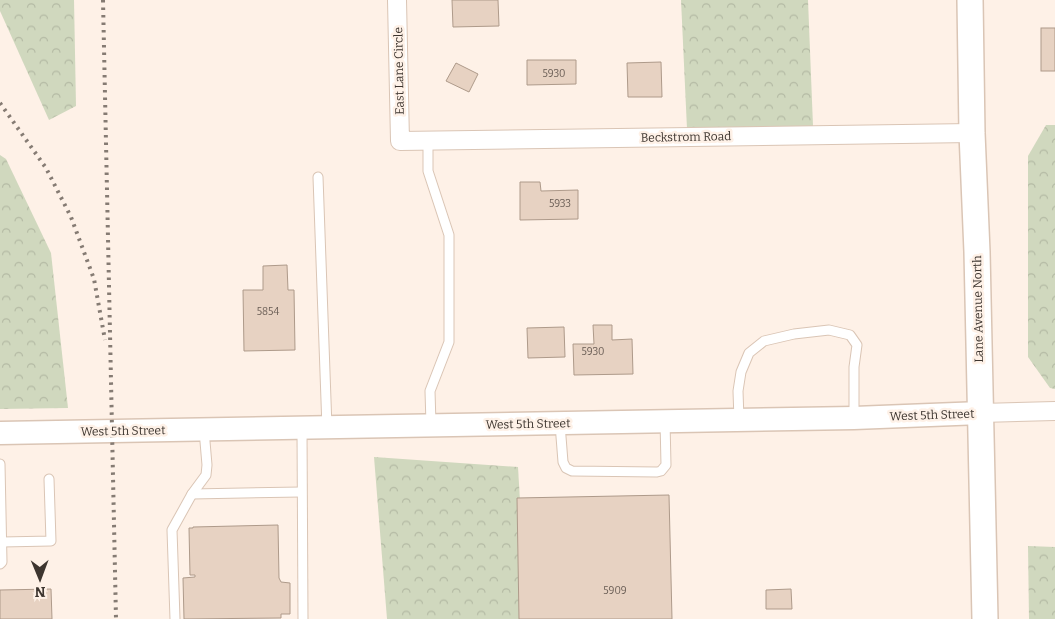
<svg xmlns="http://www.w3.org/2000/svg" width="1055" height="619" viewBox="0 0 1055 619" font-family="Bitter,serif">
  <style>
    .forest { fill: url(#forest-crowns) }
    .building { fill: #e7d2c2; stroke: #ae9a8a }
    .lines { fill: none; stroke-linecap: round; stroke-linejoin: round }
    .service-casing { stroke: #dac5b5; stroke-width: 11 }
    .minor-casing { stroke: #dac5b5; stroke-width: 20 }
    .tertiary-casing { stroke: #dac5b5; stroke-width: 25 }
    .secondary-casing { stroke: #dac5b5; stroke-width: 28 }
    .service { stroke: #fff; stroke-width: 9 }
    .minor { stroke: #fff; stroke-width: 18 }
    .tertiary { stroke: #fff; stroke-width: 22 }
    .secondary { stroke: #fff; stroke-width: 25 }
    .rail { stroke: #857b73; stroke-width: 4; stroke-dasharray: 2.5 5; stroke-linecap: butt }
    .labels { text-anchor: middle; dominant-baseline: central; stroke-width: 5; stroke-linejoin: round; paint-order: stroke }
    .number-label { font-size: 10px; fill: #685c54 }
    .street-label { font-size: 12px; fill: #3d352f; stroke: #fef1e7 }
  </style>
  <defs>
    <pattern id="forest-crowns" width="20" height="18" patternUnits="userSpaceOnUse" patternTransform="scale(1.25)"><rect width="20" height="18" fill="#d0d8be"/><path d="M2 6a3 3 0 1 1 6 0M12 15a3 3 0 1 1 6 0" fill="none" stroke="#b4baa4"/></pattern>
  </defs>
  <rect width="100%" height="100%" fill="#fef1e7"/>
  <g class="forest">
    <polygon points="0,0 74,0 76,106 49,120 0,11"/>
    <polygon points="681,0 808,0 813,126 687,129"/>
    <polygon points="1046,125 1055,125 1055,389 1050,388 1028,357 1028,156"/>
    <polygon points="0,155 6,159 51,253 68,408 0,409"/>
    <polygon points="374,457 518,467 527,619 387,619"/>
    <polygon points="1028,546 1055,547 1055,619 1029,619"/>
  </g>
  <g class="building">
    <polygon points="452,0 498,0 499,26 453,27"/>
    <rect x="1041" y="28" width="14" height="43"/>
    <polygon points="527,60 576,60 576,84 527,85"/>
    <polygon points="661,62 662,97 628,97 627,63"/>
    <polygon points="456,63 478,74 469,92 446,81"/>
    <polygon points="520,182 540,182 541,191 578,190 578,219 520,220"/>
    <polygon points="287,265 288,290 294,290 295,350 244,351 243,290 263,290 263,266"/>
    <polygon points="593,325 612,325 612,340 632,339 633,374 574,375 573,344 594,344"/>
    <polygon points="564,327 565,357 528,358 527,328"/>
    <polygon points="669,495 672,619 519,619 517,498"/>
    <polygon points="278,525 279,578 281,582 290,583 290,614 281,614 281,618 184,619 183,578 195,577 195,575 190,575 189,528 193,528 193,527"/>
    <polygon points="51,589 52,619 0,619 0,590"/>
    <polygon points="791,589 792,609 766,609 766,590"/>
  </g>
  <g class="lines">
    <defs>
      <g id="service">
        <polyline points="428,141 428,171 449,235 449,342 430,391 431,424"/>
        <polyline points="318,177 327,428"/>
        <polyline points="739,420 738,391 741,372 749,353 764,341 794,334 829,330 850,335 857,345 854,367 854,417"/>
        <polyline points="560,424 563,462 566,468 572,471 657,472 661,471 666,465 665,421"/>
        <polyline points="302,429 303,619"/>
        <polyline points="0,464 2,562 0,564"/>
        <polyline points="192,494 301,492"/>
        <polyline points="2,542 51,541 49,479"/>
        <polyline points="175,619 172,530 192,494 206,475 207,465 204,430"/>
      </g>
      <g id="minor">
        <polyline points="397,0 400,141 972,133"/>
        <polyline points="981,413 1055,411"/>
      </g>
      <polyline id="tertiary" points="0,433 854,418 981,413"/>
      <polyline id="secondary" points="970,0 972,133 977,252 985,619"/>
    </defs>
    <use href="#service" class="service-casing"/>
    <use href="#minor" class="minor-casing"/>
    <use href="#tertiary" class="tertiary-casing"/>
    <use href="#secondary" class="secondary-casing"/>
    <use href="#service" class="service"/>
    <use href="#minor" class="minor"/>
    <use href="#tertiary" class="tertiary"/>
    <use href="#secondary" class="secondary"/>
    <g class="rail">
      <polyline points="103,0 116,619"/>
      <polyline points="0,103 46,168 71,217 94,279 105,340"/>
    </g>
  </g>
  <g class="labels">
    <g class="number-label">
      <text x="554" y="74">5930</text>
      <text x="560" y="204">5933</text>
      <text x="268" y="312">5854</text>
      <text x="593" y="352">5930</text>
      <text x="615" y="591">5909</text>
    </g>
    <g class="street-label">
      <text transform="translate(399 71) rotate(-91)">East Lane Circle</text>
      <text transform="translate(686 137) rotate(-1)">Beckstrom Road</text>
      <text transform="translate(978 309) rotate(-91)">Lane Avenue North</text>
      <text transform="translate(932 415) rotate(-2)">West 5th Street</text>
      <text transform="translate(528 424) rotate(-1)">West 5th Street</text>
      <text transform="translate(123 431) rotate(-1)">West 5th Street</text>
    </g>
  </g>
  <g transform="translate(40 579) rotate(179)" stroke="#fef1e7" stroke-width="4" paint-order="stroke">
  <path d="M0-4L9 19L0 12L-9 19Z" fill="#3d352f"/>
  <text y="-8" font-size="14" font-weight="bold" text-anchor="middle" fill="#3d352f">N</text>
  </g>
</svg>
